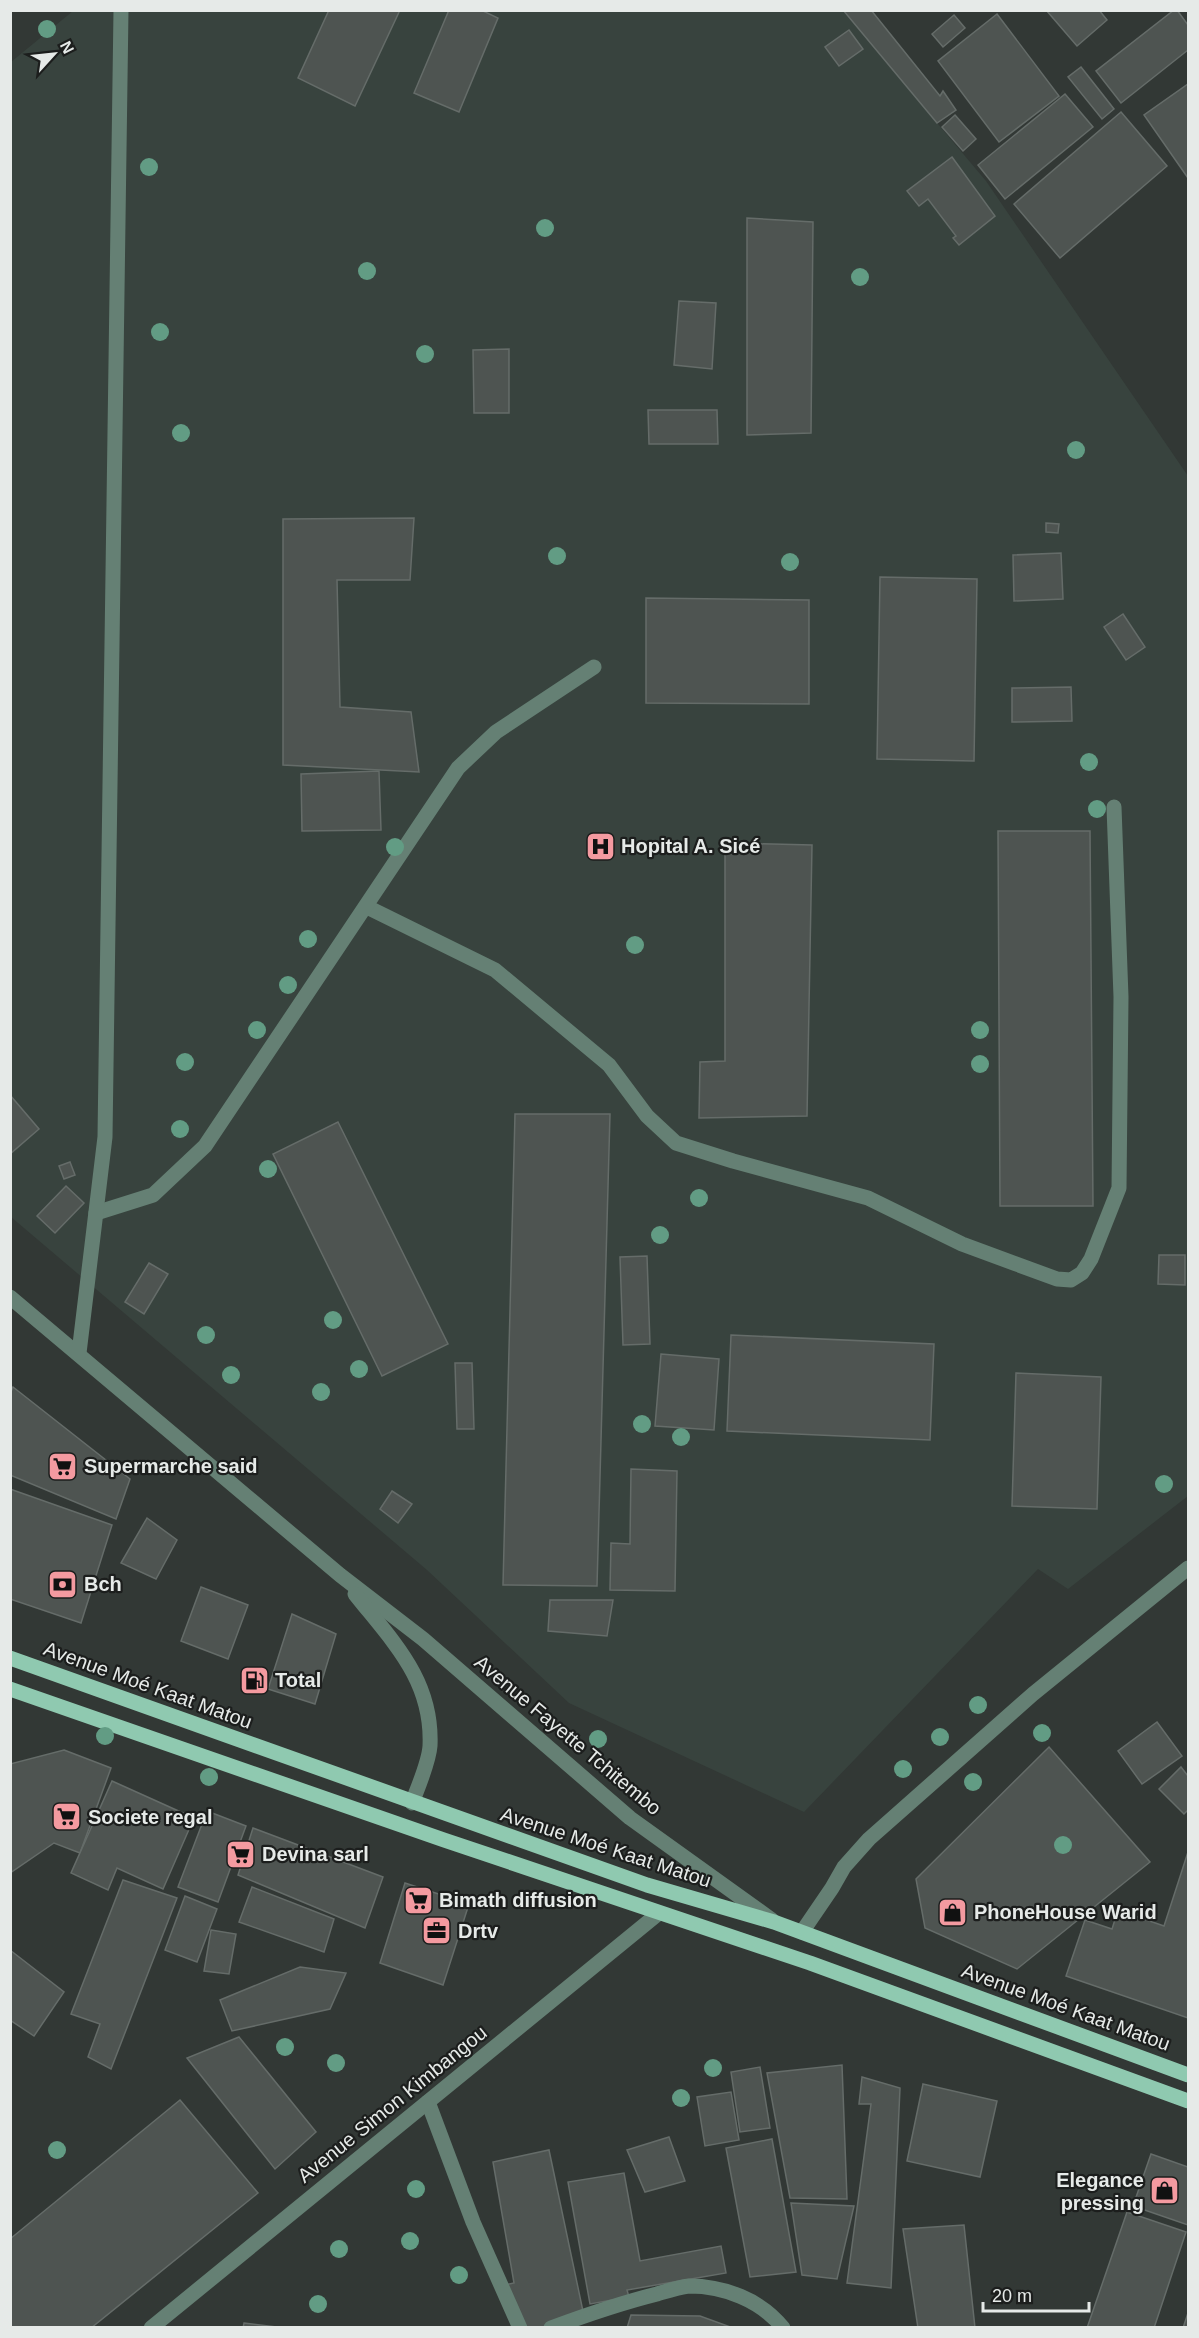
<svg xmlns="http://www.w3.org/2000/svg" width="1199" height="2338" viewBox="0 0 1199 2338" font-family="Helvetica,sans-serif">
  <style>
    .built { fill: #38433e }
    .building { fill: #4e5451; stroke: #656c69; stroke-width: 1.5 }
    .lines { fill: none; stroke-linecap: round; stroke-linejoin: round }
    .minor { stroke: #658074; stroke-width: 15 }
    .major { stroke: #8fc9b0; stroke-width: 15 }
    .tree { fill: #629c84 }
    .labels { text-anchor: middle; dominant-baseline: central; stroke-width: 4.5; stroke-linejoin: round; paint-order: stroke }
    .poi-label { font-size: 20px; font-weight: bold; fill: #e6eae8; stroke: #1c1e1d; text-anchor: start }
    .street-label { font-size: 20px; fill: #e6eae8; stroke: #1c1e1d }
  </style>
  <rect width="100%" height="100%" fill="#323835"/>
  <polygon class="built" points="73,11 843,11 986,181 1188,476 1188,1496 1068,1589 1038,1569 804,1812 569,1703 427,1570 11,1217 11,62"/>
  <g class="building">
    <polygon points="329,10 400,10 355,106 298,78"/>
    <polygon points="449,10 481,10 498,18 459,112 414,93"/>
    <polygon points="843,10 871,10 940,96 943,91 956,110 937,123"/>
    <polygon points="1046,10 1099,10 1107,20 1077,46"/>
    <polygon points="1174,10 1177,10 1188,25 1188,50 1121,103 1096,71"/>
    <polygon points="997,14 1059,96 999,142 938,61"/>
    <polygon points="954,15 965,28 943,47 932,34"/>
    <polygon points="849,30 863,49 839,66 825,47"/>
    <polygon points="1081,67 1114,109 1102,119 1068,77"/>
    <polygon points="1188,84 1188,178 1144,115"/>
    <polygon points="1065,94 1093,127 1005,199 978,165"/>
    <polygon points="1121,112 1167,166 1060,258 1014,204"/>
    <polygon points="955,115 976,139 963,151 942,127"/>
    <polygon points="952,157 995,216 959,245 953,238 956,236 928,199 919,206 907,191"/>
    <polygon points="747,218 813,222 811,433 747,435"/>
    <polygon points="679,301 716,303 712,369 674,365"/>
    <polygon points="509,349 509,413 474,413 473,350"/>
    <polygon points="648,410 717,410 718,444 649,444"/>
    <polygon points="414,518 410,580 337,580 340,707 411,712 419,772 283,765 283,519"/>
    <polygon points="1046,523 1059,524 1058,533 1046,532"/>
    <polygon points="1061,553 1063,599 1014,601 1013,555"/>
    <polygon points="880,577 977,579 974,761 877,759"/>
    <polygon points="646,598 809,600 809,704 646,703"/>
    <polygon points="1123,614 1145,647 1126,660 1104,627"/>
    <polygon points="1071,687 1072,721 1012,722 1012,688"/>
    <polygon points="379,771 381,830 302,831 301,774"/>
    <polygon points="998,831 1090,831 1093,1206 1000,1206"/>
    <polygon points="725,843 812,845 807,1116 699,1118 700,1062 725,1061"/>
    <polygon points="10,1095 39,1129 10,1154"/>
    <polygon points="515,1114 610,1114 597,1586 503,1585"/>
    <polygon points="338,1122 448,1344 382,1376 273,1154"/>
    <polygon points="70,1162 75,1175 64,1179 59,1166"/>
    <polygon points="66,1186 84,1203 55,1233 37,1216"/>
    <polygon points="1159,1255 1185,1255 1185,1285 1158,1284"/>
    <polygon points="647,1256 650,1344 623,1345 620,1257"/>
    <polygon points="149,1263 168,1274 144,1314 125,1302"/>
    <polygon points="731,1335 934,1344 930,1440 727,1431"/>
    <polygon points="661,1354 719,1359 714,1430 655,1426"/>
    <polygon points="455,1363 472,1363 474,1429 457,1429"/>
    <polygon points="1016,1373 1101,1377 1097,1509 1012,1506"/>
    <polygon points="13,1387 130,1479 116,1519 10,1475 10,1394"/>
    <polygon points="631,1469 677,1471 675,1591 610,1590 611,1543 630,1544"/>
    <polygon points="10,1489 112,1525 81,1623 10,1599"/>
    <polygon points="392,1491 412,1504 398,1523 380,1509"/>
    <polygon points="147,1518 177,1540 156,1579 121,1563"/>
    <polygon points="201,1587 248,1605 228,1659 181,1641"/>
    <polygon points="550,1600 613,1600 607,1636 548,1631"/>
    <polygon points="292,1614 336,1634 315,1704 268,1689"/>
    <polygon points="1157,1722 1182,1756 1142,1784 1118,1751"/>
    <polygon points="1049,1747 1150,1862 1017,1969 925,1928 916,1879"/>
    <polygon points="64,1750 111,1768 80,1853 54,1843 10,1873 10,1764"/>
    <polygon points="1181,1767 1188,1776 1188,1810 1184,1814 1159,1789"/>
    <polygon points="112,1781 194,1818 163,1889 117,1868 108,1890 71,1873"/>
    <polygon points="207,1811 246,1826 218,1902 178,1887"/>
    <polygon points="253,1828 383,1877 365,1928 238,1875"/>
    <polygon points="1188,1852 1188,2018 1066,1976 1085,1920 1112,1929 1118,1910 1164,1926"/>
    <polygon points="123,1880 177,1898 111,2069 88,2057 100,2024 71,2014"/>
    <polygon points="405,1883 469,1904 443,1985 380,1963"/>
    <polygon points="252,1887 334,1919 324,1952 239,1922"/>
    <polygon points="185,1896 217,1909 197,1962 165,1950"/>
    <polygon points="211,1930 236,1934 229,1974 204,1971"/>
    <polygon points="10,1950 64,1992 34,2036 10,2020"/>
    <polygon points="300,1967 346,1973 330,2009 232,2031 220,2000"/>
    <polygon points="239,2037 316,2132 275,2169 187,2058"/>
    <polygon points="842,2065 847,2199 790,2198 767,2073"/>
    <polygon points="760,2067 770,2128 740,2132 731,2072"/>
    <polygon points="862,2077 900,2088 891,2288 847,2283 871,2104 859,2104"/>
    <polygon points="923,2084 997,2101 980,2177 907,2161"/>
    <polygon points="731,2092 739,2140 705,2146 697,2097"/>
    <polygon points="180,2100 258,2193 91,2328 10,2328 10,2239"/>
    <polygon points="669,2137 685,2181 645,2192 627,2150"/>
    <polygon points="772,2139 796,2272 750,2277 726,2148"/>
    <polygon points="549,2150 584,2316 558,2328 523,2328 505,2285 514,2283 493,2162"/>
    <polygon points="1151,2154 1188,2167 1188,2225 1133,2206"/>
    <polygon points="624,2173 640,2261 721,2246 726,2273 627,2290 629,2297 590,2304 568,2182"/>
    <polygon points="791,2203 854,2206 837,2279 802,2275"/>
    <polygon points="1127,2212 1186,2232 1154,2328 1087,2328"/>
    <polygon points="964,2225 975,2328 918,2328 903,2229"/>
    <polygon points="1188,2313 1188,2328 1183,2328"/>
    <polygon points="631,2315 700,2316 733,2328 627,2328"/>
    <polygon points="244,2323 285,2328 243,2328"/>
  </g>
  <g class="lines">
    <g class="minor">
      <polyline points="367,907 495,970 609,1065 647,1116 676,1143 733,1161 868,1198 962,1244 1057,1279 1071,1280 1082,1273 1091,1259 1119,1188 1121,997 1114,807"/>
      <polyline points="96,1213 153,1195 205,1146 458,768 496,732 594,667"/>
      <polyline points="10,1297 340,1575 423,1639 630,1818 772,1920"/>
      <polyline points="79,1353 105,1137 121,10"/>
      <path d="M355,1594C393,1642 433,1680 430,1746C429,1762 418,1787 412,1803"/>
      <polyline points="802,1932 832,1888 844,1867 869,1839 1033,1694 1188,1568"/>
      <polyline points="428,2102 473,2222 520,2328"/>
      <polyline points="151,2328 659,1913"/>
      <path d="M551,2328C586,2315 621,2303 657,2294C667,2291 679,2287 689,2286C724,2286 761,2300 783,2328"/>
    </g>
    <g class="major">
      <polyline points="10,1658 647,1885 774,1922 1188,2075"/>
      <polyline points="10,1689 444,1840 810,1963 1188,2101"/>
    </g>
  </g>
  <g class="tree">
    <circle cx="47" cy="29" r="9"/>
    <circle cx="149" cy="167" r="9"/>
    <circle cx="545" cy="228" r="9"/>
    <circle cx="367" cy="271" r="9"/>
    <circle cx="860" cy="277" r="9"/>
    <circle cx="160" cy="332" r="9"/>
    <circle cx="425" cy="354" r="9"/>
    <circle cx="181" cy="433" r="9"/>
    <circle cx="1076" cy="450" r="9"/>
    <circle cx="557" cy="556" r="9"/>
    <circle cx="790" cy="562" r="9"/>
    <circle cx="1089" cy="762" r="9"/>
    <circle cx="1097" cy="809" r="9"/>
    <circle cx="395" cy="847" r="9"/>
    <circle cx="308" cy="939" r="9"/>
    <circle cx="635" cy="945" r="9"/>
    <circle cx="288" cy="985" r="9"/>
    <circle cx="257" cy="1030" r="9"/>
    <circle cx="980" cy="1030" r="9"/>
    <circle cx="185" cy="1062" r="9"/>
    <circle cx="980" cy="1064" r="9"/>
    <circle cx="180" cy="1129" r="9"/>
    <circle cx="268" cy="1169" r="9"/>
    <circle cx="699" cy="1198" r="9"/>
    <circle cx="660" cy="1235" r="9"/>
    <circle cx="333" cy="1320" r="9"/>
    <circle cx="206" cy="1335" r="9"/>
    <circle cx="359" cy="1369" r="9"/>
    <circle cx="231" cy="1375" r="9"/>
    <circle cx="321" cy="1392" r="9"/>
    <circle cx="642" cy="1424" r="9"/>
    <circle cx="681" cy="1437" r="9"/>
    <circle cx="1164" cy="1484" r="9"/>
    <circle cx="978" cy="1705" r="9"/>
    <circle cx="1042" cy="1733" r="9"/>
    <circle cx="105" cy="1736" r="9"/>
    <circle cx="940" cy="1737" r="9"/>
    <circle cx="598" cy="1739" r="9"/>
    <circle cx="903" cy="1769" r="9"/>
    <circle cx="209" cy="1777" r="9"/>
    <circle cx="973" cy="1782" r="9"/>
    <circle cx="1063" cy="1845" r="9"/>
    <circle cx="285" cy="2047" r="9"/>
    <circle cx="336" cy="2063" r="9"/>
    <circle cx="713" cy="2068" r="9"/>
    <circle cx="681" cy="2098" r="9"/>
    <circle cx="57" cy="2150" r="9"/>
    <circle cx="416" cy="2189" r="9"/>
    <circle cx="410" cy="2241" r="9"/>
    <circle cx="339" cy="2249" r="9"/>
    <circle cx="459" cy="2275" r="9"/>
    <circle cx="318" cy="2304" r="9"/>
  </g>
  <defs>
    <symbol id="hospital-square" viewBox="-11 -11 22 22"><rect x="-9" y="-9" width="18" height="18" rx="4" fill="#f49aa0" stroke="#1c1e1d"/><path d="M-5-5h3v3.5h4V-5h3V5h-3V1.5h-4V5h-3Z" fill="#111"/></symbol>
    <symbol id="supermarket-square" viewBox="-11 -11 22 22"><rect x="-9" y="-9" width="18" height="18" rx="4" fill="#f49aa0" stroke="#1c1e1d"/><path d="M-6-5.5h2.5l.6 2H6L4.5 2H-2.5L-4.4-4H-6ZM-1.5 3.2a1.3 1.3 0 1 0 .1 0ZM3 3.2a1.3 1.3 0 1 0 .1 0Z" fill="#111"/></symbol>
    <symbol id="bank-square" viewBox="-11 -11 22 22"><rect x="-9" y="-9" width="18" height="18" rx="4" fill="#f49aa0" stroke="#1c1e1d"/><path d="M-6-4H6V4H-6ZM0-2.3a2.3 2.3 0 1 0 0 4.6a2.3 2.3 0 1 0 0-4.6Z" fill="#111"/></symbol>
    <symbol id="fuel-square" viewBox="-11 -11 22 22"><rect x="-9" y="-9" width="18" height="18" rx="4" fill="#f49aa0" stroke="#1c1e1d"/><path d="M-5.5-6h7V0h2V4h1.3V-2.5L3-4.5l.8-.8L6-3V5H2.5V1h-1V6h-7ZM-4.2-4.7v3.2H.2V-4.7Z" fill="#111"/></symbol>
    <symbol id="shop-square" viewBox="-11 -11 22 22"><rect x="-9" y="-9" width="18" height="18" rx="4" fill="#f49aa0" stroke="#1c1e1d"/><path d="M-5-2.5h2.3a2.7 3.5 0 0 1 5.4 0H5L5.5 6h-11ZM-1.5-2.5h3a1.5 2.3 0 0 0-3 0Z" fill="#111"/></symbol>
    <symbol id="office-square" viewBox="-11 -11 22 22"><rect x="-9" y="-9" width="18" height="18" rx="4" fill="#f49aa0" stroke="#1c1e1d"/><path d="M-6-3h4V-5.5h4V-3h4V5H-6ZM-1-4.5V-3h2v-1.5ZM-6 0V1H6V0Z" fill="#111"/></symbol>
  </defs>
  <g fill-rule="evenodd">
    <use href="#hospital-square" x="584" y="830" width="33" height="33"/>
    <use href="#supermarket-square" x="46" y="1450" width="33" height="33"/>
    <use href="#bank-square" x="46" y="1568" width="33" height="33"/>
    <use href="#fuel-square" x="238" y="1664" width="33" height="33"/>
    <use href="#supermarket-square" x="50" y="1800" width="33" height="33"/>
    <use href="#supermarket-square" x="224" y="1838" width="33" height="33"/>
    <use href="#supermarket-square" x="402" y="1884" width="33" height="33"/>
    <use href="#shop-square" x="936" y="1896" width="33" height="33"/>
    <use href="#office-square" x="420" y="1914" width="33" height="33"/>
    <use href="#shop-square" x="1148" y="2174" width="33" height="33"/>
  </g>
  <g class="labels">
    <g class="poi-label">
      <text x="621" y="846">Hopital A. Sicé</text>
      <text x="84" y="1466">Supermarche said</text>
      <text x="84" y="1584">Bch</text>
      <text x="275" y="1680">Total</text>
      <text x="88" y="1817">Societe regal</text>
      <text x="262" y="1854">Devina sarl</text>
      <text x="439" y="1900">Bimath diffusion</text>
      <text x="974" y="1912">PhoneHouse Warid</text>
      <text x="458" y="1931">Drtv</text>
      <text x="1144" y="2180" text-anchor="end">Elegance<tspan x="1144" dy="23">pressing</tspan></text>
    </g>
    <g class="street-label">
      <text transform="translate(148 1685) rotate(20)">Avenue Moé Kaat Matou</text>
      <text transform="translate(568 1735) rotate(40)">Avenue Fayette Tchitembo</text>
      <text transform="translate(606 1847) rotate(18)">Avenue Moé Kaat Matou</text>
      <text transform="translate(1066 2007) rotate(20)">Avenue Moé Kaat Matou</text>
      <text transform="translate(392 2104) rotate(-39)">Avenue Simon Kimbangou</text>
    </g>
  </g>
  <rect width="1199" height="2338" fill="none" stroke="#e6eae8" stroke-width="24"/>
  <g transform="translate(54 54) rotate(63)" stroke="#1c1e1d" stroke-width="4.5" paint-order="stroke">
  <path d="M0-4.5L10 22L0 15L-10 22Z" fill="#e6eae8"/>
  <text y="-9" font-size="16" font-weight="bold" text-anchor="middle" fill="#e6eae8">N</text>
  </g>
  <path d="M983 2302v9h106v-9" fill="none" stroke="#e6eae8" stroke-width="3"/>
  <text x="992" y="2302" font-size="18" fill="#e6eae8" stroke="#1c1e1d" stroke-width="4.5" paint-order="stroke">20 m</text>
</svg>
